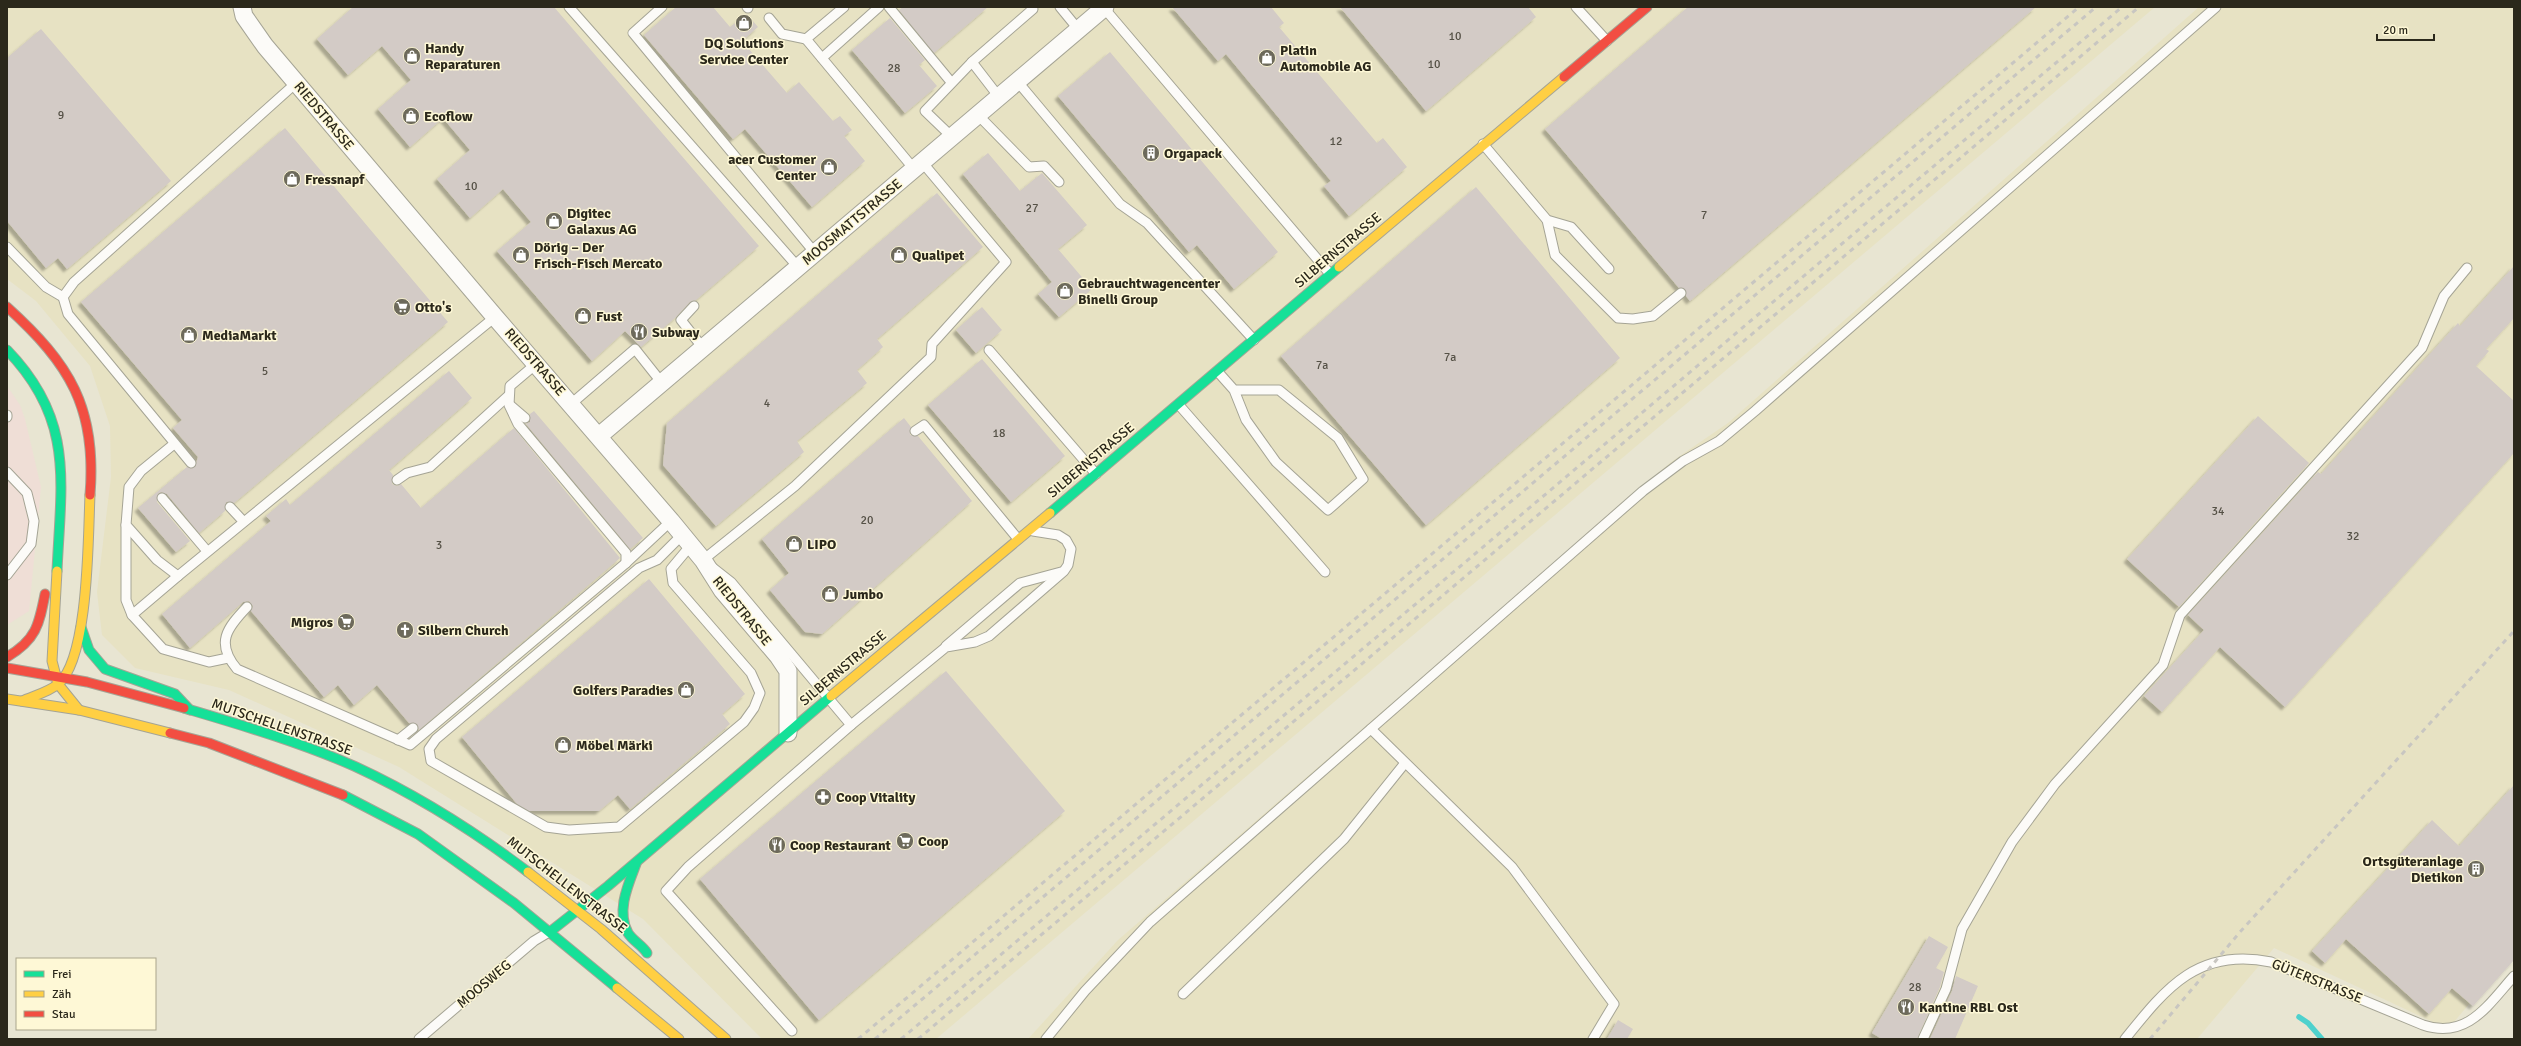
<svg xmlns="http://www.w3.org/2000/svg" width="2521" height="1046" viewBox="0 0 2521 1046" font-family="Signika,sans-serif">
  <style>
    .built { fill: #e7e2c3 }
    .industrial { fill: #efded6 }
    .lines { fill: none; stroke-linecap: round; stroke-linejoin: round }
    .stream { stroke: #4ed1cd; stroke-width: 5.5 }
    .building { fill: #d3cbc6; filter: url(#shadow) }
    .lane-casing { stroke: #a5a495; stroke-width: 11 }
    .street-casing { stroke: #a5a495; stroke-width: 19 }
    .fast-casing { stroke: #a5a495; stroke-width: 11 }
    .slow-casing { stroke: #a5a495; stroke-width: 11 }
    .jam-casing { stroke: #a5a495; stroke-width: 11 }
    .lane { stroke: #fcfbf8; stroke-width: 9 }
    .street { stroke: #fcfbf8; stroke-width: 17 }
    .fast { stroke: #16e098; stroke-width: 9 }
    .slow { stroke: #ffcf43; stroke-width: 9 }
    .jam { stroke: #f24e42; stroke-width: 9 }
    .rail { stroke: #c8c6c1; stroke-width: 3; stroke-dasharray: 5 5; stroke-linecap: butt }
    .labels { text-anchor: middle; dominant-baseline: central; stroke-width: 3; stroke-linejoin: round; paint-order: stroke }
    .number-label { font-size: 12px; fill: #555146 }
    .poi-label { font-size: 14px; font-weight: bold; fill: #2b281b; stroke: #fef8d6; text-anchor: start }
    .street-label { font-size: 14px; fill: #2b281b; stroke: #fef8d6 }
  </style>
  <defs>
    <filter id="shadow"><feDropShadow dx="-3.5" dy="3.5" stdDeviation="1" flood-color="#0004"/></filter>
  </defs>
  <rect width="100%" height="100%" fill="#e8e5d2"/>
  <g class="built">
    <polygon points="7,7 2155,7 936,1039 762,1039 643,919 399,767 229,690 135,668 102,635 97,592 111,477 110,426 90,366 36,301 7,279"/>
    <polygon points="2199,7 2514,7 2514,951 2448,1029 2274,948 2197,1039 1028,1039 1118,940 1671,462 1728,423"/>
  </g>
  <polygon class="industrial" points="7,386 20,405 25,419 41,487 29,611 7,625"/>
  <g class="lines">
    <polyline class="stream" points="2299,1017 2308,1023 2322,1039"/>
  </g>
  <g class="building">
    <polygon points="353,7 554,7 759,246 696,300 690,302 675,318 641,347 625,331 592,361 497,251 531,222 503,189 470,218 437,179 470,150 443,118 410,147 378,109 411,80 382,46 348,75 317,39"/>
    <polygon points="676,7 713,7 730,27 747,14 758,27 742,41 787,93 799,82 833,121 840,116 852,130 844,136 865,161 812,207 745,129 733,139 644,35"/>
    <polygon points="903,7 988,7 934,53 899,10"/>
    <polygon points="1172,7 1271,7 1284,23 1279,27 1377,143 1383,138 1407,167 1349,216 1324,186 1331,181 1226,54 1218,61"/>
    <polygon points="1340,7 1528,7 1536,17 1426,111"/>
    <polygon points="1688,7 2036,7 1690,301 1686,296 1685,289 1679,288 1545,129"/>
    <polygon points="890,18 925,60 919,65 937,86 905,113 852,50"/>
    <polygon points="41,29 171,181 67,269 58,258 46,268 7,221 7,58"/>
    <polygon points="1110,52 1278,252 1234,289 1197,245 1189,252 1058,96"/>
    <polygon points="285,128 448,322 234,503 226,502 225,511 199,533 167,494 161,492 158,494 157,502 190,541 176,552 138,508 187,467 195,467 198,457 173,428 182,420 81,302"/>
    <polygon points="988,153 1020,191 1042,173 1087,225 1058,249 1092,289 1059,317 1038,294 1052,282 963,174"/>
    <polygon points="1476,187 1620,358 1426,525 1281,356"/>
    <polygon points="937,193 983,247 877,339 883,347 857,370 867,383 797,441 804,452 716,526 663,465 667,423"/>
    <polygon points="2514,266 2514,318 2486,349 2489,351 2476,366 2514,401 2514,453 2285,707 2220,647 2162,712 2144,696 2204,630 2188,615 2318,472 2321,474 2458,323 2460,326"/>
    <polygon points="982,307 1002,330 976,353 956,330"/>
    <polygon points="982,359 1065,456 1011,502 928,405"/>
    <polygon points="449,371 472,398 389,470 393,475 392,484 397,486 401,484 421,508 514,428 620,558 419,730 417,724 409,723 377,685 354,705 338,685 324,697 251,611 253,606 249,601 243,602 190,648 162,614 271,521 266,516 286,499 290,505"/>
    <polygon points="534,411 643,538 630,549 526,424 530,422 530,414"/>
    <polygon points="2258,416 2309,463 2179,607 2127,559"/>
    <polygon points="904,418 911,427 910,435 918,436 972,501 822,634 805,632 770,590 789,573 762,539"/>
    <polygon points="649,579 745,694 722,714 730,724 630,809 618,795 599,811 529,811 517,804 462,737"/>
    <polygon points="946,671 1065,811 819,1020 700,879"/>
    <polygon points="2514,785 2514,960 2473,1006 2452,988 2429,1014 2346,939 2325,963 2312,951 2432,820 2459,846"/>
    <polygon points="1929,936 1948,947 1936,968 1944,972 1940,987 1917,1039 1882,1039 1872,1033"/>
    <polygon points="1956,976 1978,986 1955,1039 1930,1039 1952,991"/>
    <polygon points="1618,1020 1633,1029 1627,1039 1607,1039"/>
  </g>
  <g class="lines">
    <defs>
      <g id="lane">
        <polyline points="569,7 798,267"/>
        <polyline points="662,7 633,33 815,253"/>
        <polyline points="747,7 748,8"/>
        <polyline points="844,7 806,39 914,169"/>
        <polyline points="889,7 951,82"/>
        <polyline points="1060,7 1078,29"/>
        <polyline points="1576,7 1607,41"/>
        <polyline points="1104,8 1330,274"/>
        <polyline points="769,18 782,34 806,39"/>
        <polyline points="822,58 879,7"/>
        <polyline points="1017,81 1120,204 1147,223 1254,340"/>
        <polyline points="999,97 972,62 1033,9 1031,7"/>
        <polyline points="978,115 1029,167 1044,166 1059,182"/>
        <polyline points="952,137 925,111 972,62"/>
        <polyline points="1483,144 1547,220 1571,227 1609,269"/>
        <polyline points="922,162 1006,262 932,344 931,357 795,486 703,560 731,582 851,725 946,647 975,642 989,636 1064,571 1068,565 1071,549 1066,540 1058,535 1033,531"/>
        <polyline points="1547,220 1555,255 1618,318 1633,319 1653,316 1681,293"/>
        <polyline points="7,247 46,287 63,297"/>
        <polyline points="694,306 681,320 703,348"/>
        <polyline points="989,350 1096,474"/>
        <polyline points="536,364 510,386 509,405 518,424 626,553 626,563"/>
        <polyline points="1218,372 1234,390 1279,390 1338,438 1363,479 1328,510 1276,462 1246,420 1234,390"/>
        <polyline points="571,404 635,349 662,383"/>
        <polyline points="1179,405 1325,572"/>
        <polyline points="511,406 525,418"/>
        <polyline points="7,415 7,417"/>
        <polyline points="915,431 924,425 1018,539"/>
        <polyline points="174,444 141,471 129,487 126,525 157,560 178,576 495,317"/>
        <polyline points="191,463 68,314 63,297 74,282 296,83"/>
        <polyline points="7,472 27,493 34,521 31,544 7,575"/>
        <polyline points="397,480 407,473 430,467 508,396"/>
        <polyline points="162,498 207,551"/>
        <polyline points="230,507 243,521"/>
        <polyline points="126,525 126,600 132,615 178,576"/>
        <polyline points="682,535 657,560 639,568 436,739 429,749 431,761 546,827 569,830 619,827 744,722 754,708 760,693 751,673 673,583 671,569 691,545"/>
        <path d="M247,607C227,628 215,643 237,669L410,745L626,563L671,521"/>
        <polyline points="132,615 163,649 209,662 228,658"/>
        <polyline points="946,646 1020,583 1061,572"/>
        <polyline points="1371,729 1512,867 1614,1004 1593,1039"/>
        <polyline points="398,740 413,728"/>
        <polyline points="1183,994 1344,839 1405,763"/>
        <polyline points="792,1031 666,891 688,867 851,725"/>
        <polyline points="419,1039 534,941 549,932"/>
        <polyline points="1046,1039 1085,991 1150,922 1643,491 1683,461 1719,441 1755,411 2216,7"/>
        <polyline points="1923,1039 1946,989 1962,929 2012,842 2055,784 2163,665 2180,615 2422,348 2444,296 2467,268"/>
        <path d="M2125,1039C2166,988 2198,947 2271,962L2423,1025C2467,1040 2488,1005 2514,976"/>
      </g>
      <g id="street">
        <polyline points="242,7 244,16 265,46 495,317 671,521 703,560 722,590 778,656 788,671 788,733"/>
        <polyline points="599,436 1105,7"/>
      </g>
      <g id="fast">
        <path d="M7,350C75,420 61,482 57,571"/>
        <polyline points="1050,513 1339,267"/>
        <polyline points="81,627 89,650 105,669 175,694 190,710"/>
        <path d="M184,708C241,725 300,742 354,766C415,794 474,831 528,872"/>
        <polyline points="343,795 418,834 514,903 617,988"/>
        <path d="M636,864C628,885 616,911 628,933C633,941 642,945 647,953"/>
        <polyline points="551,931 608,886 831,696"/>
      </g>
      <g id="slow">
        <polyline points="1339,267 1564,77"/>
        <polyline points="57,571 52,661 58,684 79,710"/>
        <polyline points="831,696 1050,513"/>
        <polyline points="7,699 79,710 170,733"/>
        <path d="M22,701C33,696 49,692 58,684C89,659 88,536 90,495"/>
        <polyline points="528,872 601,929 726,1039"/>
        <polyline points="617,988 679,1039"/>
      </g>
      <g id="jam">
        <polyline points="1564,77 1647,7"/>
        <path d="M7,307C70,364 97,408 90,495"/>
        <path d="M7,657C36,640 39,625 45,594"/>
        <polyline points="7,668 87,682 184,708"/>
        <polyline points="170,733 209,743 343,795"/>
      </g>
    </defs>
    <use href="#lane" class="lane-casing"/>
    <use href="#street" class="street-casing"/>
    <use href="#fast" class="fast-casing"/>
    <use href="#slow" class="slow-casing"/>
    <use href="#jam" class="jam-casing"/>
    <use href="#lane" class="lane"/>
    <use href="#street" class="street"/>
    <use href="#fast" class="fast"/>
    <use href="#slow" class="slow"/>
    <use href="#jam" class="jam"/>
    <g class="rail">
      <polyline points="858,1039 2079,7"/>
      <polyline points="875,1039 2096,7"/>
      <polyline points="901,1039 2122,7"/>
      <polyline points="918,1039 2139,7"/>
      <polyline points="2150,1039 2240,932 2514,631"/>
    </g>
  </g>
  <defs>
    <symbol id="shop-disc" viewBox="-11 -11 22 22"><circle r="9.5" fill="#6d6a5b" stroke="#fef8d6"/><path d="M-5-2.5h2.3a2.7 3.5 0 0 1 5.4 0H5L5.5 6h-11ZM-1.5-2.5h3a1.5 2.3 0 0 0-3 0Z" fill="#fff"/></symbol>
    <symbol id="building-disc" viewBox="-11 -11 22 22"><circle r="9.5" fill="#6d6a5b" stroke="#fef8d6"/><path d="M-4-6H4V6H1V3H-1V6H-4ZM-2.5-4.3h1.7v1.8h-1.7ZM.8-4.3h1.7v1.8H.8ZM-2.5-1h1.7V.8h-1.7ZM.8-1h1.7V.8H.8Z" fill="#fff"/></symbol>
    <symbol id="supermarket-disc" viewBox="-11 -11 22 22"><circle r="9.5" fill="#6d6a5b" stroke="#fef8d6"/><path d="M-6-5.5h2.5l.6 2H6L4.5 2H-2.5L-4.4-4H-6ZM-1.5 3.2a1.3 1.3 0 1 0 .1 0ZM3 3.2a1.3 1.3 0 1 0 .1 0Z" fill="#fff"/></symbol>
    <symbol id="restaurant-disc" viewBox="-11 -11 22 22"><circle r="9.5" fill="#6d6a5b" stroke="#fef8d6"/><path d="M-5-6h1v4h1v-4h1v4h1v-4h1v5L-1.5 .5V6h-2V.5L-5-1ZM5-6V6H3V1.5H1.5Q1.5-4 5-6Z" fill="#fff"/></symbol>
    <symbol id="church-disc" viewBox="-11 -11 22 22"><circle r="9.5" fill="#6d6a5b" stroke="#fef8d6"/><path d="M-1.2-6h2.4v3.5h3.3v2.4h-3.3V6h-2.4V-.1h-3.3v-2.4h3.3Z" fill="#fff"/></symbol>
    <symbol id="pharmacy-disc" viewBox="-11 -11 22 22"><circle r="9.5" fill="#6d6a5b" stroke="#fef8d6"/><path d="M-2-6h4v4h4v4h-4v4h-4v-4h-4v-4h4Z" fill="#fff"/></symbol>
  </defs>
  <g fill-rule="evenodd">
    <use href="#shop-disc" x="734" y="13" width="20" height="20"/>
    <use href="#shop-disc" x="402" y="46" width="20" height="20"/>
    <use href="#shop-disc" x="1257" y="48" width="20" height="20"/>
    <use href="#shop-disc" x="401" y="106" width="20" height="20"/>
    <use href="#building-disc" x="1141" y="143" width="20" height="20"/>
    <use href="#shop-disc" x="819" y="157" width="20" height="20"/>
    <use href="#shop-disc" x="282" y="169" width="20" height="20"/>
    <use href="#shop-disc" x="544" y="211" width="20" height="20"/>
    <use href="#shop-disc" x="511" y="245" width="20" height="20"/>
    <use href="#shop-disc" x="889" y="245" width="20" height="20"/>
    <use href="#shop-disc" x="1055" y="281" width="20" height="20"/>
    <use href="#supermarket-disc" x="392" y="297" width="20" height="20"/>
    <use href="#shop-disc" x="573" y="306" width="20" height="20"/>
    <use href="#restaurant-disc" x="629" y="322" width="20" height="20"/>
    <use href="#shop-disc" x="179" y="325" width="20" height="20"/>
    <use href="#shop-disc" x="784" y="534" width="20" height="20"/>
    <use href="#shop-disc" x="820" y="584" width="20" height="20"/>
    <use href="#supermarket-disc" x="336" y="612" width="20" height="20"/>
    <use href="#church-disc" x="395" y="620" width="20" height="20"/>
    <use href="#shop-disc" x="676" y="680" width="20" height="20"/>
    <use href="#shop-disc" x="553" y="735" width="20" height="20"/>
    <use href="#pharmacy-disc" x="813" y="787" width="20" height="20"/>
    <use href="#supermarket-disc" x="895" y="831" width="20" height="20"/>
    <use href="#restaurant-disc" x="767" y="835" width="20" height="20"/>
    <use href="#building-disc" x="2466" y="859" width="20" height="20"/>
    <use href="#restaurant-disc" x="1896" y="997" width="20" height="20"/>
  </g>
  <g class="labels">
    <g class="number-label">
      <text x="1455" y="36">10</text>
      <text x="1434" y="64">10</text>
      <text x="894" y="68">28</text>
      <text x="61" y="115">9</text>
      <text x="1336" y="141">12</text>
      <text x="471" y="186">10</text>
      <text x="1032" y="208">27</text>
      <text x="1704" y="215">7</text>
      <text x="1450" y="357">7a</text>
      <text x="1322" y="365">7a</text>
      <text x="265" y="371">5</text>
      <text x="767" y="403">4</text>
      <text x="999" y="433">18</text>
      <text x="2218" y="511">34</text>
      <text x="867" y="520">20</text>
      <text x="2353" y="536">32</text>
      <text x="439" y="545">3</text>
      <text x="1915" y="987">28</text>
    </g>
    <g class="poi-label">
      <text x="744" y="43" text-anchor="middle">DQ Solutions<tspan x="744" dy="16">Service Center</tspan></text>
      <text x="425" y="48">Handy<tspan x="425" dy="16">Reparaturen</tspan></text>
      <text x="1280" y="50">Platin<tspan x="1280" dy="16">Automobile AG</tspan></text>
      <text x="424" y="116">Ecoflow</text>
      <text x="1164" y="153">Orgapack</text>
      <text x="816" y="159" text-anchor="end">acer Customer<tspan x="816" dy="16">Center</tspan></text>
      <text x="305" y="179">Fressnapf</text>
      <text x="567" y="213">Digitec<tspan x="567" dy="16">Galaxus AG</tspan></text>
      <text x="534" y="247">Dörig – Der<tspan x="534" dy="16">Frisch-Fisch Mercato</tspan></text>
      <text x="912" y="255">Qualipet</text>
      <text x="1078" y="283">Gebrauchtwagencenter<tspan x="1078" dy="16">Binelli Group</tspan></text>
      <text x="415" y="307">Otto's</text>
      <text x="596" y="316">Fust</text>
      <text x="652" y="332">Subway</text>
      <text x="202" y="335">MediaMarkt</text>
      <text x="807" y="544">LIPO</text>
      <text x="843" y="594">Jumbo</text>
      <text x="333" y="622" text-anchor="end">Migros</text>
      <text x="418" y="630">Silbern Church</text>
      <text x="673" y="690" text-anchor="end">Golfers Paradies</text>
      <text x="576" y="745">Möbel Märki</text>
      <text x="836" y="797">Coop Vitality</text>
      <text x="918" y="841">Coop</text>
      <text x="790" y="845">Coop Restaurant</text>
      <text x="2463" y="861" text-anchor="end">Ortsgüteranlage<tspan x="2463" dy="16">Dietikon</tspan></text>
      <text x="1919" y="1007">Kantine RBL Ost</text>
    </g>
    <g class="street-label">
      <text transform="translate(324 116) rotate(50)">RIEDSTRASSE</text>
      <text transform="translate(852 222) rotate(-40)">MOOSMATTSTRASSE</text>
      <text transform="translate(1338 250) rotate(-40)">SILBERNSTRASSE</text>
      <text transform="translate(535 362) rotate(49)">RIEDSTRASSE</text>
      <text transform="translate(1091 460) rotate(-40)">SILBERNSTRASSE</text>
      <text transform="translate(742 611) rotate(51)">RIEDSTRASSE</text>
      <text transform="translate(843 668) rotate(-40)">SILBERNSTRASSE</text>
      <text transform="translate(282 727) rotate(19)">MUTSCHELLENSTRASSE</text>
      <text transform="translate(567 885) rotate(38)">MUTSCHELLENSTRASSE</text>
      <text transform="translate(2317 981) rotate(22)">GÜTERSTRASSE</text>
      <text transform="translate(484 984) rotate(-40)">MOOSWEG</text>
    </g>
  </g>
  <rect width="2521" height="1046" fill="none" stroke="#2b281b" stroke-width="16"/>
  <rect x="16" y="958" width="140" height="72" fill="#fef8d6" stroke="#aaa58b"/>
  <rect x="24" y="971" width="20" height="6" fill="#16e098" stroke="#aaa58b"/>
  <text x="52" y="978" font-size="12" fill="#2b281b">Frei</text>
  <rect x="24" y="991" width="20" height="6" fill="#ffcf43" stroke="#aaa58b"/>
  <text x="52" y="998" font-size="12" fill="#2b281b">Zäh</text>
  <rect x="24" y="1011" width="20" height="6" fill="#f24e42" stroke="#aaa58b"/>
  <text x="52" y="1018" font-size="12" fill="#2b281b">Stau</text>
  <path d="M2377 34v6h57v-6" fill="none" stroke="#2b281b" stroke-width="2"/>
  <text x="2383" y="34" font-size="12" fill="#2b281b" stroke="#fef8d6" stroke-width="3" paint-order="stroke">20 m</text>
</svg>
